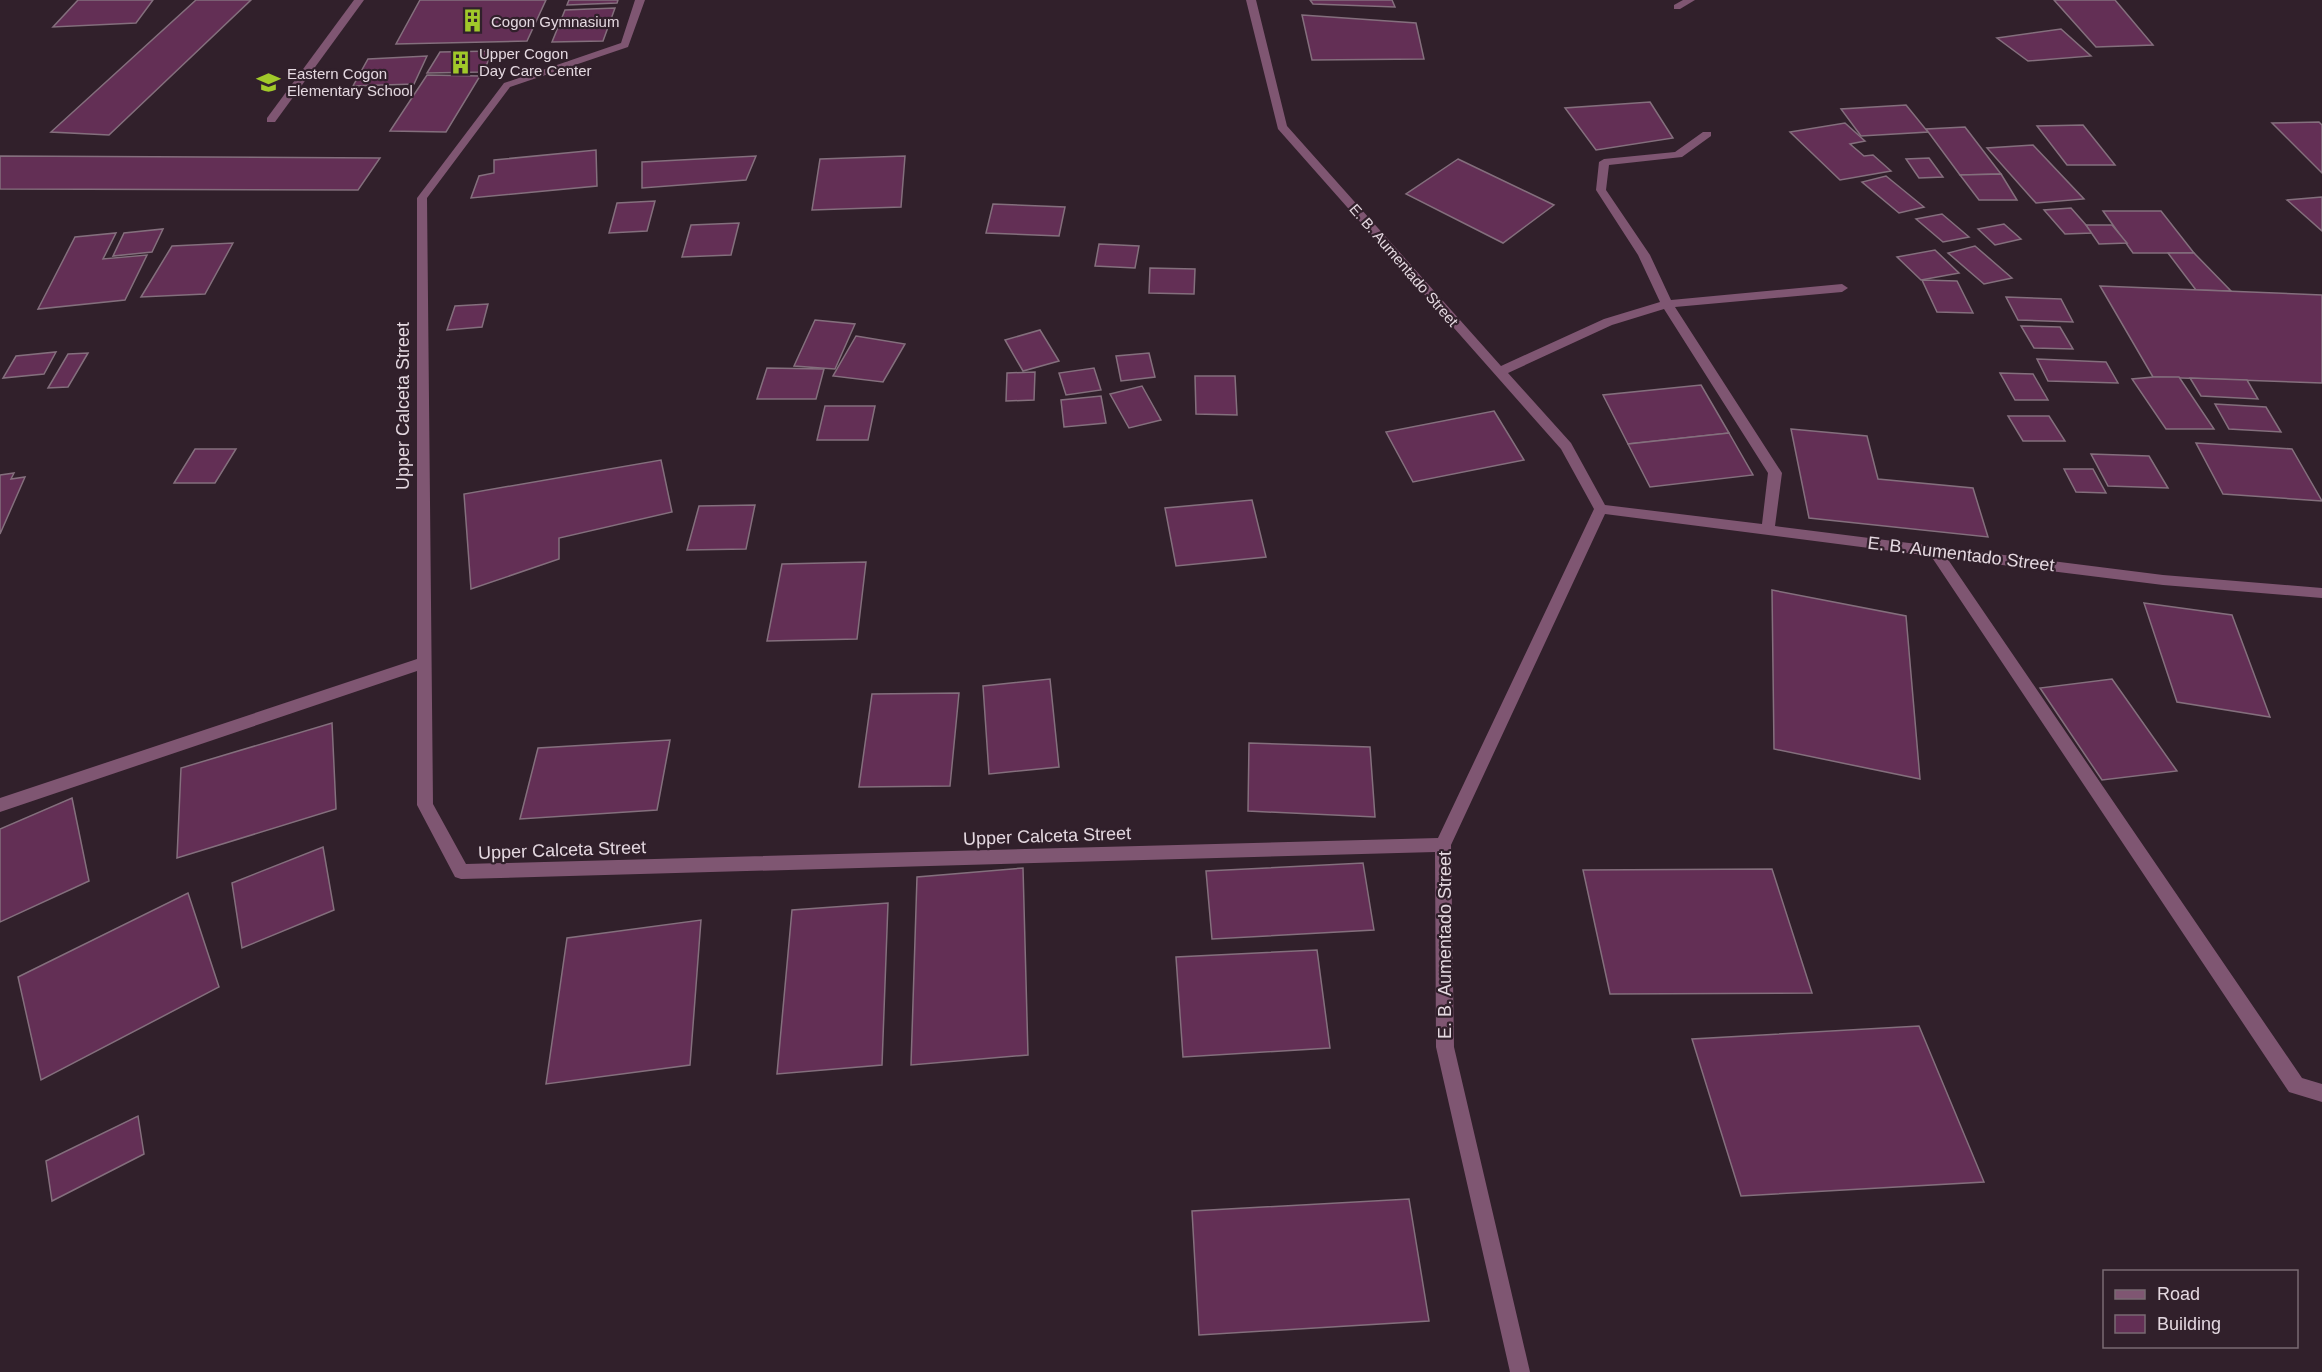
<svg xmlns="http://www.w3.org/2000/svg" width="2322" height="1372" viewBox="0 0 2322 1372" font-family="Helvetica,sans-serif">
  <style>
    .building { fill: #632f55; stroke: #846f7d; stroke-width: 1.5 }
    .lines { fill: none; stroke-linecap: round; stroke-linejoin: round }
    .minor { fill: #7f5672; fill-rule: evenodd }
    .labels { text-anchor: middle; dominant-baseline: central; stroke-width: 4.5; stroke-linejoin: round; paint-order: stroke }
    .far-poi-label { font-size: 15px; fill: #e4d8e0; stroke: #31202b; text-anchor: start }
    .far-street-label { font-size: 15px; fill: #e4d8e0; stroke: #31202b }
    .street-label { font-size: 18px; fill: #e4d8e0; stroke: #31202b }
  </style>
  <rect width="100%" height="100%" fill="#31202b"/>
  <g class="building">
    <polygon points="78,0 153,0 136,23 53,27"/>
    <polygon points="196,0 251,0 109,135 51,132"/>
    <polygon points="420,0 546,0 527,41 396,44"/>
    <polygon points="569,0 618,0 617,3 567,5"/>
    <polygon points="1310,0 1392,0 1395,7 1313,4"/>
    <polygon points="2054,0 2115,0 2153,45 2096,47"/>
    <polygon points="615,8 603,41 552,42 565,10"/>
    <polygon points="1302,15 1416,23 1424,59 1312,60"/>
    <polygon points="2061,29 2091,56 2028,61 1997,38"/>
    <polygon points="493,51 483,72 427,73 440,52"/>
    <polygon points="427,56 414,84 353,86 368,59"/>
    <polygon points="427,75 480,76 446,132 390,131"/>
    <polygon points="1650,102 1673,138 1596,150 1565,108"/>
    <polygon points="1906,105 1928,132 1861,136 1841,109"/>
    <polygon points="2319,122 2322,125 2322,173 2272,123"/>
    <polygon points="1845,123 1865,141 1850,144 1864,156 1873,155 1891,171 1840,180 1790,132"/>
    <polygon points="2083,125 2115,165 2067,165 2037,126"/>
    <polygon points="1965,127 2001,174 1960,175 1926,129"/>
    <polygon points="2033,145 2084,199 2036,203 1987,148"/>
    <polygon points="596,150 597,186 471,198 479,176 494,173 494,160"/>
    <polygon points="0,156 380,158 358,190 0,189"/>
    <polygon points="756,156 746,180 642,188 642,162"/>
    <polygon points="905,156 901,207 812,210 820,159"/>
    <polygon points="1929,158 1943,177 1919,178 1906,159"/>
    <polygon points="1458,159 1554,205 1503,243 1406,194"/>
    <polygon points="2001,174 2017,200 1979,200 1960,175"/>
    <polygon points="1886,176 1924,207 1899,213 1862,182"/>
    <polygon points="2322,197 2322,231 2287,200"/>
    <polygon points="655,201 647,231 609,233 617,203"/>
    <polygon points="993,204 1065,207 1059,236 986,233"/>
    <polygon points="2071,208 2086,225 2092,233 2065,234 2044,210"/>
    <polygon points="2103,211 2161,211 2194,253 2133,253"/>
    <polygon points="1942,214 1969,237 1943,242 1916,219"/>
    <polygon points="739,223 731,255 682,257 691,225"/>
    <polygon points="2004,224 2021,239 1995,245 1978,229"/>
    <polygon points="2086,225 2112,225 2127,243 2099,244"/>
    <polygon points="163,229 152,252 113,256 124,233"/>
    <polygon points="116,233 103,259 147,255 125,300 38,309 75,237"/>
    <polygon points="233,243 205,294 141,297 172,246"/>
    <polygon points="1099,244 1139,246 1135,268 1095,266"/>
    <polygon points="1975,246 2012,278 1984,284 1948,253"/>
    <polygon points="1935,250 1959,273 1921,280 1897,257"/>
    <polygon points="2168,253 2194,253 2231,291 2196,290"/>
    <polygon points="1150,268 1195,269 1194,294 1149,293"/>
    <polygon points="1922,280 1957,281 1973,313 1937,312"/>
    <polygon points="2100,286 2322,295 2322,383 2153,377"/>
    <polygon points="2006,297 2061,299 2073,322 2018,320"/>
    <polygon points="488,304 482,327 447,330 455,306"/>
    <polygon points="815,320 855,324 835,369 794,366"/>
    <polygon points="2021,326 2060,327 2073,349 2034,348"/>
    <polygon points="1040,330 1059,361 1023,371 1005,340"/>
    <polygon points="856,336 905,344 883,382 833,376"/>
    <polygon points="56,352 44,374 3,378 16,356"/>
    <polygon points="88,353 68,387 48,388 68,354"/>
    <polygon points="1149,353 1155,377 1121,381 1116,356"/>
    <polygon points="2037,359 2106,362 2118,383 2048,381"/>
    <polygon points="767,368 824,369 816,399 757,399"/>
    <polygon points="1094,368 1101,390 1066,395 1059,373"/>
    <polygon points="1035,372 1034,400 1006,401 1007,373"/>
    <polygon points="2000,373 2033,374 2048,400 2015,400"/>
    <polygon points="1195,376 1235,376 1237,415 1196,414"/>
    <polygon points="2153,377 2179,377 2214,429 2166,429 2132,379"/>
    <polygon points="2190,378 2247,380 2258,399 2201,396"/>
    <polygon points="1701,385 1729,433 1628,444 1603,395"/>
    <polygon points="1142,386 1161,420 1129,428 1110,394"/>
    <polygon points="1101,396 1106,423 1064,427 1061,400"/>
    <polygon points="2215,404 2266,407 2281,432 2229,429"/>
    <polygon points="825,406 875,406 868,440 817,440"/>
    <polygon points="1494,411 1524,460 1413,482 1386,432"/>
    <polygon points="2008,416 2049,416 2065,441 2023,441"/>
    <polygon points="1791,429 1867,436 1878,479 1973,488 1988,537 1809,518"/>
    <polygon points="1729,433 1753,475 1650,487 1628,444"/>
    <polygon points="2196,443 2292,449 2322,501 2223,494"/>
    <polygon points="195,449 236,449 215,483 174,483"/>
    <polygon points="2091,454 2149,456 2168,488 2108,486"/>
    <polygon points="661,460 672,512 559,538 559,559 471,589 464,494"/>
    <polygon points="2064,469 2093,469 2106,493 2076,492"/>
    <polygon points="14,473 11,479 25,477 0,534 0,475"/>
    <polygon points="1252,500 1266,557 1176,566 1165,508"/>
    <polygon points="755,505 746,549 687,550 699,506"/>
    <polygon points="866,562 857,639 767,641 782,564"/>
    <polygon points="1772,590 1906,616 1920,779 1774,749"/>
    <polygon points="2144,603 2232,615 2270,717 2177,702"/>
    <polygon points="1050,679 1059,767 989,774 983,686"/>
    <polygon points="2112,679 2177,771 2102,780 2040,688"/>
    <polygon points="959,693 950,786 859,787 872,694"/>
    <polygon points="332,723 336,809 177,858 181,768"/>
    <polygon points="670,740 657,810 520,819 538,748"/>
    <polygon points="1249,743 1370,747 1375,817 1248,811"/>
    <polygon points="72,798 89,881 0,922 0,829"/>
    <polygon points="323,847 334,910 242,948 232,883"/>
    <polygon points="1363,863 1374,930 1212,939 1206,871"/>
    <polygon points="1023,868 1028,1055 911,1065 917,877"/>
    <polygon points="1772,869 1812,993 1610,994 1583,870"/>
    <polygon points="188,893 219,987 41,1080 18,977"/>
    <polygon points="888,903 882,1065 777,1074 792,910"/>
    <polygon points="701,920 690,1065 546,1084 567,938"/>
    <polygon points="1317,950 1330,1048 1183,1057 1176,957"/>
    <polygon points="1919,1026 1984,1182 1741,1196 1692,1039"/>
    <polygon points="138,1116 144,1154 52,1201 46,1161"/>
    <polygon points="1409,1199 1429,1321 1199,1335 1192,1211"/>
  </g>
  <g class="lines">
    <g class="minor">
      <polygon points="354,0 364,0 275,122 267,122 267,118"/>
      <path d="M635,0H645L628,47L510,87L427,198L433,804L466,864L1438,838L1594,509L1561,449L1278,129L1246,0H1256L1287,126L1501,366L1604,319L1660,302L1638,255L1596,190L1599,162L1604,159L1675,152L1703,132H1711V136L1682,157L1609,165L1606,190L1650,255L1671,300L1842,284L1848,288L1842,292L1675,307L1782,473L1775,526L2163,575L2322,588V598L2163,585L1947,558L2302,1078L2322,1084V1102L2289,1092L1931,556L1605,514L1451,845L1454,1047L1530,1372H1510L1436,1047L1435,852L461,879L455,877L417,805V671L0,812V798L417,659V198L504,83L621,43ZM1664,309L1768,473L1762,524L1605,505L1571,443L1508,373L1612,325Z"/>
      <polygon points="1683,0 1695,0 1680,9 1674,9 1674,5"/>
    </g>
  </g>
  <defs>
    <symbol id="building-bare" viewBox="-9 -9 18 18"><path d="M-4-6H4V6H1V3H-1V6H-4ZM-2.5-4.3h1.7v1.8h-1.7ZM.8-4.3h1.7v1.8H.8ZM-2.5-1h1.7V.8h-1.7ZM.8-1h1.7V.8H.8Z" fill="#a1c92a" stroke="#31202b" stroke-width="2.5" paint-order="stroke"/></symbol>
    <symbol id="school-bare" viewBox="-9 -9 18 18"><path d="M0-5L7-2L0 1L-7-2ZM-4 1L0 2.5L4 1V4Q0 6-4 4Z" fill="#a1c92a" stroke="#31202b" stroke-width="2.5" paint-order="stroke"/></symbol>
  </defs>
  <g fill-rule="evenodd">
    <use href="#building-bare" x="456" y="4" width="33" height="33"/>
    <use href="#building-bare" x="444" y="46" width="33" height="33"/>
    <use href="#school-bare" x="252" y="66" width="33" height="33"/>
  </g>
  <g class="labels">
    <g class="far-poi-label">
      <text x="491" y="21">Cogon Gymnasium</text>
      <text x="479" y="53">Upper Cogon<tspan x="479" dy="17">Day Care Center</tspan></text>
      <text x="287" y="73">Eastern Cogon<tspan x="287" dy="17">Elementary School</tspan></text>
    </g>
    <g class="far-street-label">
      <text transform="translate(1404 265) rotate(49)">E. B. Aumentado Street</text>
    </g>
    <g class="street-label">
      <text transform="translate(403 406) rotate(-90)">Upper Calceta Street</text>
      <text transform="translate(1961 554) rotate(7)">E. B. Aumentado Street</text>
      <text transform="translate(1047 836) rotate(-2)">Upper Calceta Street</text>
      <text transform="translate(562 850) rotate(-2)">Upper Calceta Street</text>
      <text transform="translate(1445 945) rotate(-90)">E. B. Aumentado Street</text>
    </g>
  </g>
  <rect x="2103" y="1270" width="195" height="78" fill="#31202b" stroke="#796a73" stroke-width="1.5"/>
  <rect x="2115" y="1290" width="30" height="9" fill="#7f5672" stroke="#796a73" stroke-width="1.5"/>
  <text x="2157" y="1300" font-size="18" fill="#e4d8e0">Road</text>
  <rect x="2115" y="1315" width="30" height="18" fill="#632f55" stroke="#796a73" stroke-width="1.5"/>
  <text x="2157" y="1330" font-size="18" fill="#e4d8e0">Building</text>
</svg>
